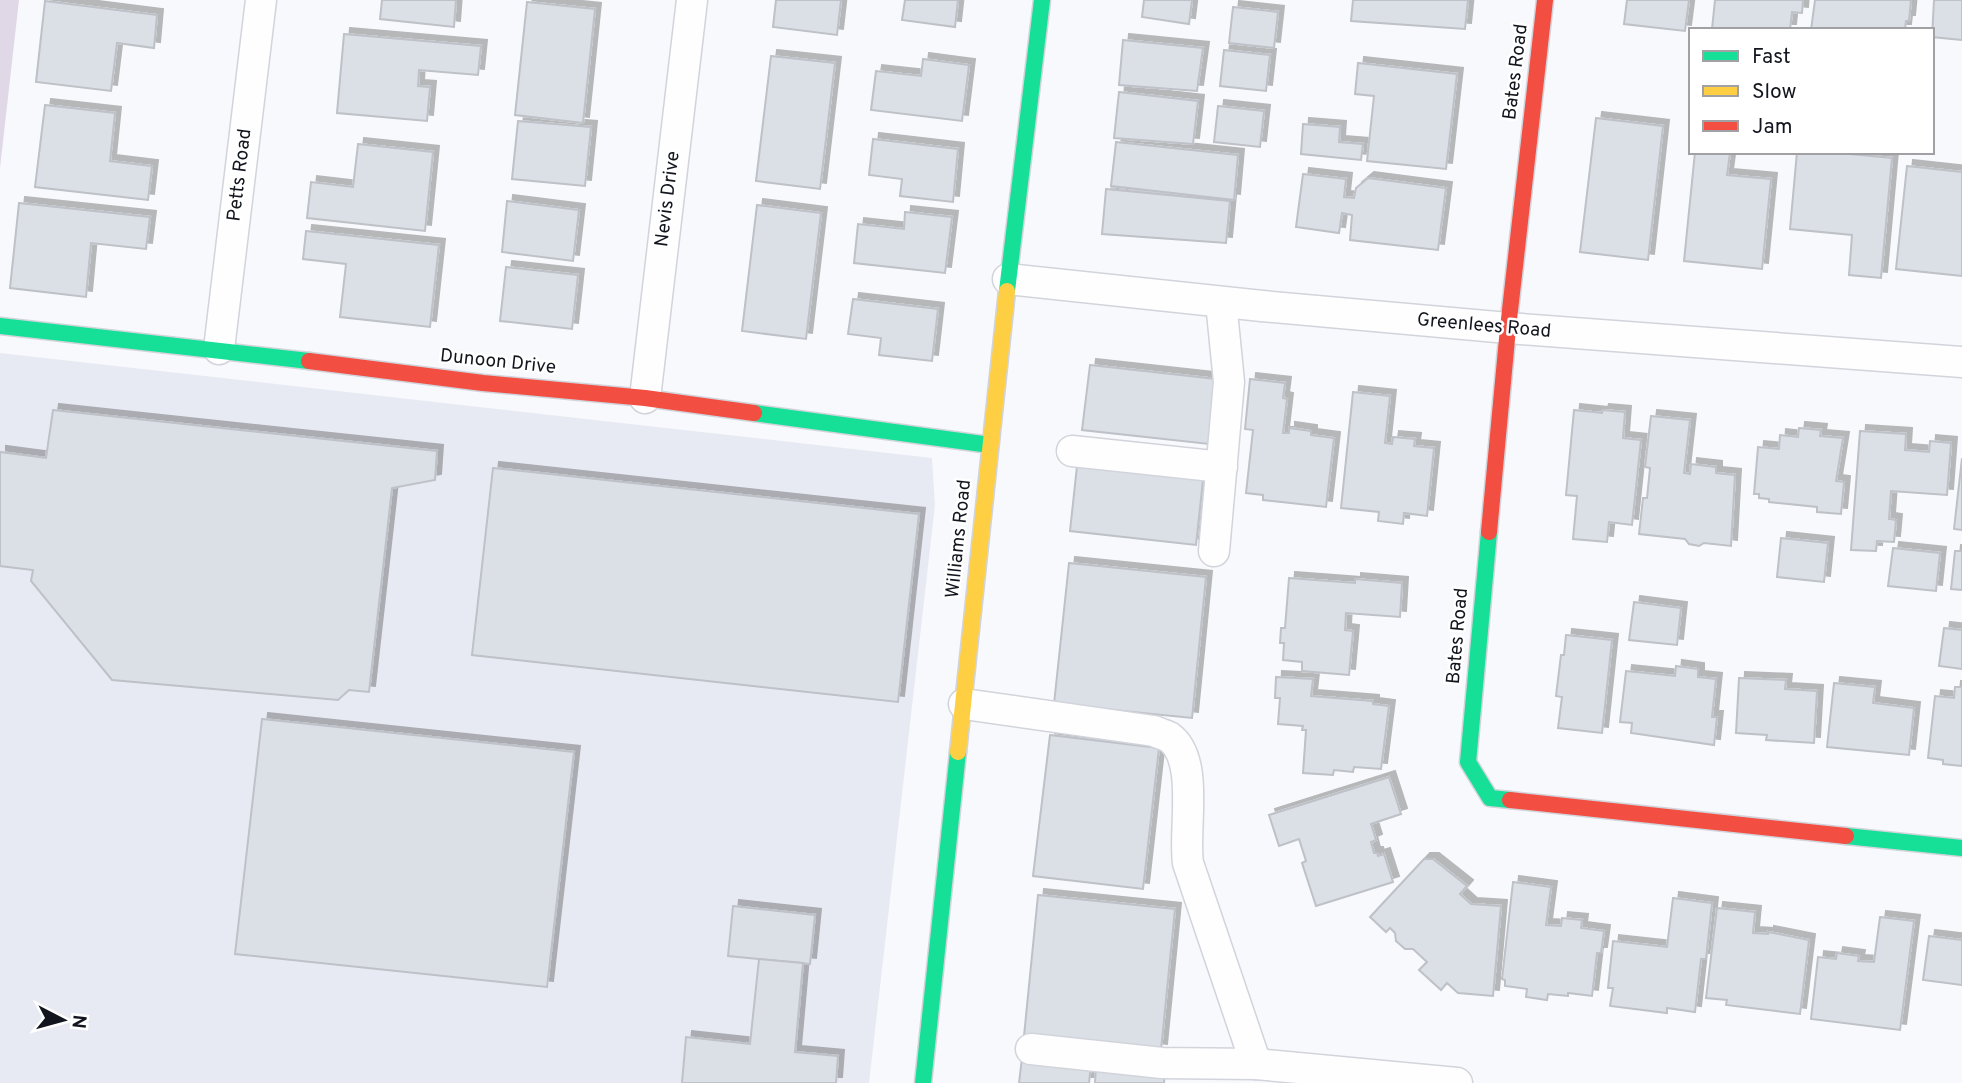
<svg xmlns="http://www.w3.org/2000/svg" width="1962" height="1083" viewBox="0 0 1962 1083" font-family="Overpass,sans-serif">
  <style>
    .built { fill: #e8eaf3 }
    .green { fill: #e1d8e7 }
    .building { fill: #dbe0e6; stroke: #bec1c7; stroke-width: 2; filter: url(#shadow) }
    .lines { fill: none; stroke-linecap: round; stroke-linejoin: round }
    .street-casing { stroke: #d2d4db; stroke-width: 33 }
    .fast-casing { stroke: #d2d4db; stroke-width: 19 }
    .slow-casing { stroke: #d2d4db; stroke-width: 19 }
    .jam-casing { stroke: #d2d4db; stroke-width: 19 }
    .street { stroke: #fefeff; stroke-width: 30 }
    .fast { stroke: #16e098; stroke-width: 16 }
    .slow { stroke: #ffcf43; stroke-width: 16 }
    .jam { stroke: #f24e42; stroke-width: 16 }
    .labels { text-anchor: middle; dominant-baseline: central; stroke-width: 5; stroke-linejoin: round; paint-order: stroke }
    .street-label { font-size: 19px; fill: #13151e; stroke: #fff }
  </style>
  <defs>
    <filter id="shadow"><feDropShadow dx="6" dy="-6" stdDeviation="0" flood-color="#0004"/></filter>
  </defs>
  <rect width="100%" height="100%" fill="#f8f9fc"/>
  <polygon class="built" points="0,353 932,458 935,505 869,1083 0,1083"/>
  <polygon class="green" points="0,0 19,0 0,168"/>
  <g class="building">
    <polygon points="382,0 456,0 454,27 380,19"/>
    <polygon points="776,0 841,0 837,35 773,27"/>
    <polygon points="905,0 958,0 955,27 902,20"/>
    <polygon points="1144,0 1192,0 1189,24 1142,17"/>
    <polygon points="1353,0 1468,0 1465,29 1351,21"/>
    <polygon points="1627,0 1689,0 1685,31 1624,24"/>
    <polygon points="1715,0 1803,0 1802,13 1792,12 1790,30 1712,29"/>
    <polygon points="1815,0 1911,0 1909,21 1906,21 1905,30 1811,30"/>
    <polygon points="1934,0 1962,0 1962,40 1932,37"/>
    <polygon points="45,1 157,15 154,48 117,43 111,91 36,82"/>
    <polygon points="527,2 595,9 583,123 515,115"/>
    <polygon points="1233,7 1278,12 1274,48 1229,43"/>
    <polygon points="344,34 481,46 478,75 419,70 418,86 430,87 427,121 337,113"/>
    <polygon points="1123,40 1203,48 1197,91 1119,85"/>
    <polygon points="1224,50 1270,55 1266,91 1220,86"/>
    <polygon points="771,56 835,63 820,189 756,181"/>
    <polygon points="923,59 969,65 962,121 871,110 876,71 921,76"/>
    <polygon points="1358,63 1457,74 1446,169 1367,161 1374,96 1355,94"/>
    <polygon points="1119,92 1198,101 1193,144 1114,138"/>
    <polygon points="45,105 115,113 110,161 152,166 148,200 35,187"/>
    <polygon points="1218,106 1264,111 1260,147 1214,142"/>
    <polygon points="1596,118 1663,126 1648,260 1580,252"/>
    <polygon points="518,121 591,127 585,186 512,179"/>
    <polygon points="1303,124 1340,127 1339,142 1363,144 1361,160 1301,154"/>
    <polygon points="873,139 958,149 953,202 900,196 902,179 869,175"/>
    <polygon points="1116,142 1238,155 1234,200 1111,186"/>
    <polygon points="358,144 433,152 425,231 307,218 311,182 353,187"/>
    <polygon points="1695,152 1730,153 1727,175 1771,179 1762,269 1684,261"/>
    <polygon points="1797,152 1829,152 1892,158 1881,278 1849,275 1852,235 1790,229"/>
    <polygon points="1907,166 1962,172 1962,276 1896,269"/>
    <polygon points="1303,174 1346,179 1344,197 1354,198 1356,188 1368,178 1446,188 1438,250 1350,240 1352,215 1342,213 1339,233 1296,227"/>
    <polygon points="1106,189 1230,201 1226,243 1102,234"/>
    <polygon points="507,201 579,210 573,261 502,252"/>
    <polygon points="19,203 150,217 146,249 91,243 86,297 10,288"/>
    <polygon points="757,205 821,213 806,339 742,331"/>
    <polygon points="905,212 952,217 945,273 854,263 858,224 904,229"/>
    <polygon points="306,231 439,245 430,327 340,317 346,264 303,259"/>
    <polygon points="506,267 578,275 572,329 500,321"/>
    <polygon points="853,299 938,309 932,361 879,355 881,338 848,334"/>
    <polygon points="1090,365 1216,379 1209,444 1082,430"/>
    <polygon points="1250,379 1285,383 1283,398 1287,399 1283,433 1289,433 1289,428 1311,431 1311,435 1334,438 1326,507 1263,500 1263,495 1246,493 1253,430 1245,429"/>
    <polygon points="1353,392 1390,396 1385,443 1392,444 1393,437 1415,439 1414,446 1434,448 1427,516 1404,513 1403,524 1378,521 1379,512 1341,508"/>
    <polygon points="53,410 437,451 435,480 392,488 369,692 349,690 338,700 112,680 31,581 33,570 0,566 0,452 46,458"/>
    <polygon points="1574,410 1602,413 1603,410 1625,412 1623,438 1641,440 1632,525 1609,522 1607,542 1573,539 1577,496 1566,495"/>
    <polygon points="1651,416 1690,420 1684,473 1690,474 1691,464 1716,467 1716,473 1735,475 1731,546 1704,543 1699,546 1689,544 1685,539 1639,534 1643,498 1647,498 1650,468 1645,467"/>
    <polygon points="1799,428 1821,430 1820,436 1843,438 1836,481 1844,482 1841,514 1817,512 1817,507 1769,502 1769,499 1759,498 1759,494 1754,494 1758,447 1779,449 1780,435 1798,437"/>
    <polygon points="1860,431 1906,434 1905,450 1929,452 1930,441 1951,443 1947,495 1891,491 1889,519 1896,520 1894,542 1877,541 1876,551 1851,550"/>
    <polygon points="1962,458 1962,530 1954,529"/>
    <polygon points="1077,466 1203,480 1196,545 1070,531"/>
    <polygon points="493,468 919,514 898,702 472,655"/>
    <polygon points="1781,538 1828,543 1824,582 1777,577"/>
    <polygon points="1893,548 1940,553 1936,591 1888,586"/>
    <polygon points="1955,551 1962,551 1962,590 1951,589"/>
    <polygon points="1069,563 1206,577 1192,718 1054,704"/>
    <polygon points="1289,578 1355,583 1355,579 1402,583 1400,617 1346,613 1345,630 1353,631 1349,675 1302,671 1302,662 1283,660 1284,643 1280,643 1281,628 1285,628"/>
    <polygon points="1634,602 1681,608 1677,645 1629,640"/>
    <polygon points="1944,628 1962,630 1962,669 1939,666"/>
    <polygon points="1566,635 1612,640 1602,733 1558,728 1562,697 1556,696 1561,655 1564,655"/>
    <polygon points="1676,666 1698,669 1698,677 1716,679 1712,717 1717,717 1714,745 1631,733 1632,723 1620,722 1626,671 1675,676"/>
    <polygon points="1276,677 1313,679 1311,696 1373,701 1373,704 1389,706 1381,769 1354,767 1353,772 1334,770 1333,775 1303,773 1306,730 1302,730 1303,726 1278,724 1280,698 1275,698"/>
    <polygon points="1739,678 1786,680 1785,689 1817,691 1814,743 1766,740 1767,735 1736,733"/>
    <polygon points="1834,683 1875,687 1873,703 1914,708 1909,755 1827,747"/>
    <polygon points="1955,687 1962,687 1962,766 1943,764 1943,760 1928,758 1935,696 1954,698"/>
    <polygon points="262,719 574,752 547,987 235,954"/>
    <polygon points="1050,735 1159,748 1143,889 1033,876"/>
    <polygon points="1389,777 1401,814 1371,824 1376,840 1371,842 1374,853 1377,853 1378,856 1384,854 1393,882 1316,906 1302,863 1306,861 1299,839 1279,846 1269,815"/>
    <polygon points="1424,859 1433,859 1467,886 1460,894 1471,904 1501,906 1493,996 1458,993 1447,983 1441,990 1419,970 1427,962 1413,949 1405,949 1396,941 1395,933 1390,928 1386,932 1370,917"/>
    <polygon points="1513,882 1551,887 1546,925 1561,926 1562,918 1582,920 1581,928 1604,931 1601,953 1597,953 1592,996 1568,993 1568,996 1548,994 1547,1000 1526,997 1527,989 1505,986 1505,980 1502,979"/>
    <polygon points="1038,895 1175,909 1161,1050 1024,1036"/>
    <polygon points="1673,898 1712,903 1706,959 1701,959 1695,1012 1667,1008 1667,1013 1610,1006 1613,988 1608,988 1613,941 1667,947"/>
    <polygon points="733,906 815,915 810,964 728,956"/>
    <polygon points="1717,908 1755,912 1753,933 1768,934 1768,932 1809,940 1800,1014 1726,1005 1727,1000 1706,998"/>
    <polygon points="1880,917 1914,921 1900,1030 1811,1019 1818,957 1836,959 1837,953 1859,956 1858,961 1874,962"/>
    <polygon points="1929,936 1962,940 1962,985 1923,980"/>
    <polygon points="759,959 803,963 795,1052 838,1056 836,1083 682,1083 686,1037 750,1044"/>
    <polygon points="1022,1058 1091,1065 1089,1083 1019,1083"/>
    <polygon points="1096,1066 1165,1072 1164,1083 1095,1083"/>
  </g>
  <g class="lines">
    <defs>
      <g id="street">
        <polyline points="1008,279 1262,306 1508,328 1962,362"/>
        <polyline points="219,349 261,0"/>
        <polyline points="645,398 692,0"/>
        <polyline points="1072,451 1222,467"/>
        <polyline points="1214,551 1229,382 1221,302"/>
        <path d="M964,704L1154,731C1158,733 1165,735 1169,737C1200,759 1183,829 1188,863L1256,1064"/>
        <polyline points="1031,1049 1162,1063 1256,1064 1457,1083"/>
      </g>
      <g id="fast">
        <polyline points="1007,291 1042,0"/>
        <polyline points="0,326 309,361"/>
        <polyline points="754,413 990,445"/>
        <polyline points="1489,532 1468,762 1490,798 1510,800"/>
        <polyline points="1846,836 1962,848"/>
        <polyline points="923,1083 958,752"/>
      </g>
      <polyline id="slow" points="958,752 1007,291"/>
      <g id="jam">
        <polyline points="309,361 483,383 645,398 754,413"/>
        <polyline points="1489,532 1508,328 1545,0"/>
        <polyline points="1510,800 1846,836"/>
      </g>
    </defs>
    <use href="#street" class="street-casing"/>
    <use href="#fast" class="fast-casing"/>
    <use href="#slow" class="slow-casing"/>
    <use href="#jam" class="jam-casing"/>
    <use href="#street" class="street"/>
    <use href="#fast" class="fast"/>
    <use href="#slow" class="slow"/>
    <use href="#jam" class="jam"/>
  </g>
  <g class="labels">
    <g class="street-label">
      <text transform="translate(1516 72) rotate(-83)">Bates Road</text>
      <text transform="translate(240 175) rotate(-83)">Petts Road</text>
      <text transform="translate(668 199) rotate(-83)">Nevis Drive</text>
      <text transform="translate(1484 326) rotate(5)">Greenlees Road</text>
      <text transform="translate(498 362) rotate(6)">Dunoon Drive</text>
      <text transform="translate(959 539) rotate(-84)">Williams Road</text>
      <text transform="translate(1458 636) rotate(-85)">Bates Road</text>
    </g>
  </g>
  <rect x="1689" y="28" width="245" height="126" fill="#ffffff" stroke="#a1a1a5" stroke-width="2"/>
  <rect x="1703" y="51" width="35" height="10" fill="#16e098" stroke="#a1a1a5" stroke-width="2"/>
  <text x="1752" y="63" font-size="21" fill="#13151e">Fast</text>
  <rect x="1703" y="86" width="35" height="10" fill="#ffcf43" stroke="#a1a1a5" stroke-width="2"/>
  <text x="1752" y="98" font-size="21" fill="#13151e">Slow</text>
  <rect x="1703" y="121" width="35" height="10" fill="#f24e42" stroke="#a1a1a5" stroke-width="2"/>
  <text x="1752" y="133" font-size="21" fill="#13151e">Jam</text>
  <g transform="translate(63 1020) rotate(96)" stroke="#ffffff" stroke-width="5" paint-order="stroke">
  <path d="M0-5L12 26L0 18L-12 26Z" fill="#13151e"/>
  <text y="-10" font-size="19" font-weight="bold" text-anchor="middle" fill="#13151e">N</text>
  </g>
</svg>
